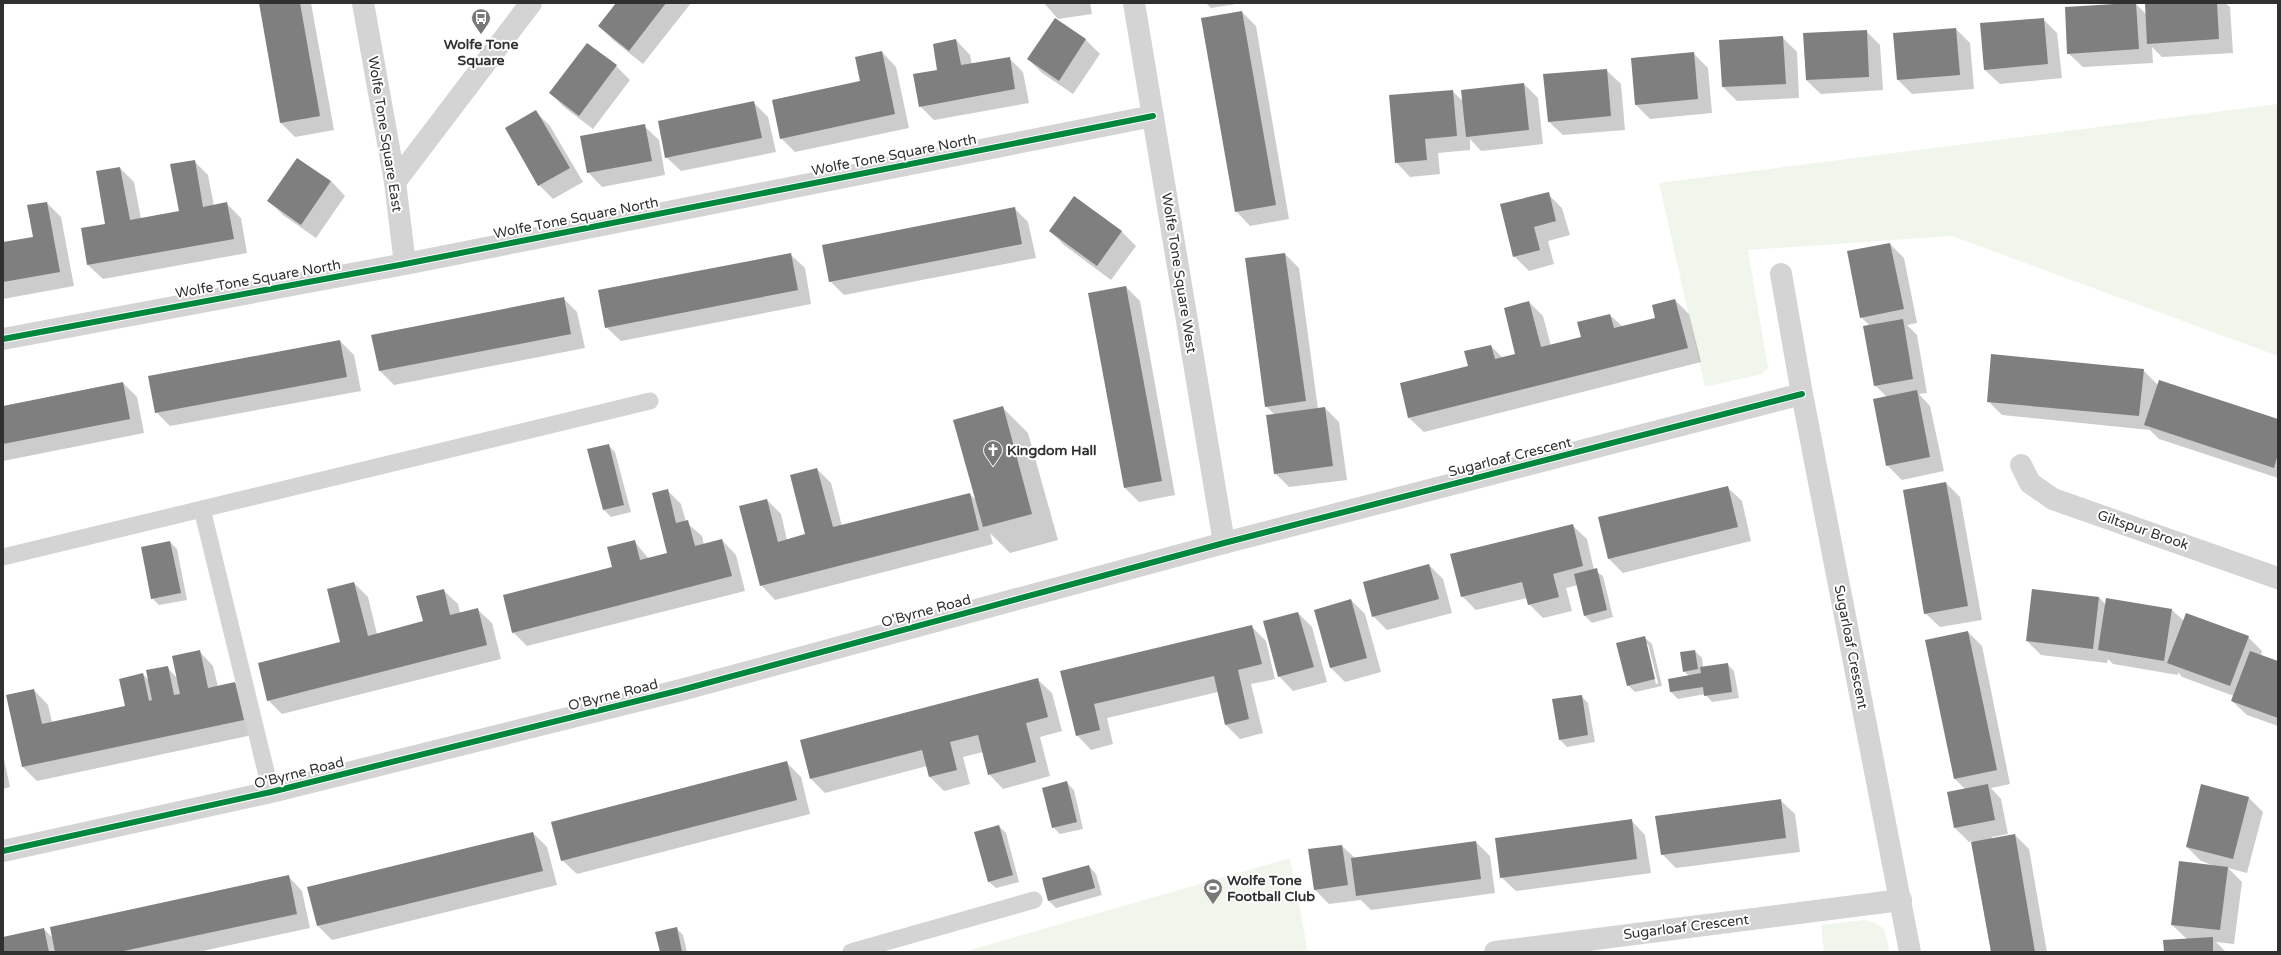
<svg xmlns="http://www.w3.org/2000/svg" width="2281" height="955" viewBox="0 0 2281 955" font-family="'Varela Round',sans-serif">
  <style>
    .green { fill: #f1f6ec }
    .shadow { fill: #0003; fill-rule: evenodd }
    .building { fill: #7f7f7f }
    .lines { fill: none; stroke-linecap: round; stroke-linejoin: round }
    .lane { stroke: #d4d4d4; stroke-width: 17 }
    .street { stroke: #d4d4d4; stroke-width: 22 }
    .cycleway-casing { stroke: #fff; stroke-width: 8 }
    .cycleway { stroke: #00873e; stroke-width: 6 }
    .labels { text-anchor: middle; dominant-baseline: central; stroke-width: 4; stroke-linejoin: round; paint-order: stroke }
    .poi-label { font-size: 14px; font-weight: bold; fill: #303030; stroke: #fff; text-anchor: start }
    .street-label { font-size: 14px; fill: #303030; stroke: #fff }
  </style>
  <rect width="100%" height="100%" fill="#fff"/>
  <g class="green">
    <polygon points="2278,104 2278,356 1952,236 1748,250 1768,368 1762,374 1705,387 1659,183"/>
    <polygon points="1290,858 1308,952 963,952"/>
    <polygon points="1864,920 1875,923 1884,929 1890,952 1824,952 1821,925"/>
  </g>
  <g class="shadow">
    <polygon points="260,3 311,3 334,130 295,137 281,123"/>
    <polygon points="617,3 691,3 643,64 613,40 599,26"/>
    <polygon points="1044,3 1090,3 1092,14 1058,19"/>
    <polygon points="1206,3 1242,3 1211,8"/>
    <polygon points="2146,3 2225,3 2230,7 2233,53 2162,57 2152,47 2153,63 2083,67 2068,53 2136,4 2146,14"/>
    <polygon points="1242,12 1256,26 1289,219 1250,226 1236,211"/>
    <polygon points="2043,19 2057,33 2062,78 2000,84 1985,70"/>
    <polygon points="1055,20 1086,40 1100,54 1073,94 1042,73 1028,59"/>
    <polygon points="1956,29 1970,43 1974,89 1912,94 1898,80"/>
    <polygon points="1866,31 1880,45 1883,90 1821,94 1806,80"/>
    <polygon points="1782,37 1797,52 1799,98 1737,101 1723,87"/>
    <polygon points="956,40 970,55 972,65 1009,58 1023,72 1029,103 934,120 920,106"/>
    <polygon points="882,52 896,67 909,128 795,152 781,138 861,82"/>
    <polygon points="1693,53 1708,68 1712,113 1650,119 1636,105"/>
    <polygon points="616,66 630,80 593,129 564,107 550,93"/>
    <polygon points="1606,70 1621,84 1625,130 1563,135 1548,121"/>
    <polygon points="1524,84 1538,98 1543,144 1481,151 1470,139 1470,150 1438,153 1440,174 1410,177 1396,162 1452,91 1463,101"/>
    <polygon points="754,103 768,117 776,152 681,171 666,157"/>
    <polygon points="536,112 550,126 583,182 553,199 539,185"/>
    <polygon points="644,126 659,140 665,175 602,187 588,172"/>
    <polygon points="194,161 208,175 214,206 227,204 241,218 247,253 103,279 88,265 106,225 120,168 134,182 141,219 180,212"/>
    <polygon points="331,181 345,196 316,238 283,215 269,201"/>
    <polygon points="1548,194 1562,208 1570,235 1548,241 1554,264 1529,271 1514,256"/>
    <polygon points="1074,197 1122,232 1136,246 1111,280 1064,245 1050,231"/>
    <polygon points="47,203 61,217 74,286 3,299 3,243 34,238"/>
    <polygon points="1014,208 1028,222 1036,258 844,295 830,281"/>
    <polygon points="1890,244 1904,258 1917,323 1907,325 1917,335 1927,393 1919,394 1930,406 1944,471 1902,480 1887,465 1887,397 1875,385 1870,326 1861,317"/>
    <polygon points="790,254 805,268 811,304 621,341 606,327"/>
    <polygon points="1285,254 1299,268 1318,409 1325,408 1339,422 1347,480 1289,487 1275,473 1274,414 1266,406"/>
    <polygon points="1126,287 1140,301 1175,495 1139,502 1125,488 1089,294"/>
    <polygon points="563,298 577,312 585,348 394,385 380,371 372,336"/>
    <polygon points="1675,300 1689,314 1701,362 1424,432 1409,418 1491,346 1503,358 1516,354 1529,302 1543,316 1551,346 1582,338 1610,315 1623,327 1656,319"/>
    <polygon points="340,341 354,355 361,391 170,426 156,412"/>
    <polygon points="2143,370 2158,385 2278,420 2278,478 2159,439 2150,430 2002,415 1988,401"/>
    <polygon points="123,383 137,397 144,433 3,461 3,407"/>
    <polygon points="1002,407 1028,433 1058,540 1010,553 990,533 993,544 775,600 761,585 767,500 781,514 787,540 806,535 817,469 831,483 842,526 970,494 977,501"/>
    <polygon points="608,445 615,452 631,512 611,517 604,510 589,450"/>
    <polygon points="1946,483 1960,497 1982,620 1940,627 1925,613"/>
    <polygon points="1727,487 1742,501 1751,541 1623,573 1609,559 1599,518"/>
    <polygon points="667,490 681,504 686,522 702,536 704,545 722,540 736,555 745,591 527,646 513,632 613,568 634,541 649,559 668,554"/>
    <polygon points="1572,525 1587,539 1594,570 1603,576 1613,617 1592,623 1585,616 1578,585 1566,588 1572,611 1543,618 1529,604 1527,598 1476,610 1462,596"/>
    <polygon points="170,542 177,549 187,600 159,605 152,598"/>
    <polygon points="1429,565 1443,579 1452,613 1387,630 1373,616"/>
    <polygon points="354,583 368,597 377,634 424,622 443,590 458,604 460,613 477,609 492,623 501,659 282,714 268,700 341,643"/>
    <polygon points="2099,597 2106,605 2107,599 2172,610 2184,621 2248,637 2262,651 2261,656 2278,662 2278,726 2247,715 2232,701 2234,696 2182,677 2178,672 2178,675 2113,664 2108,659 2107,663 2041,655 2027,641"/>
    <polygon points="1351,600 1365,614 1381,672 1345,682 1331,668"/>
    <polygon points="1298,613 1312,627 1327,682 1293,691 1279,676"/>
    <polygon points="1252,627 1266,641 1275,679 1251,684 1263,733 1240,739 1226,725 1218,692 1107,718 1113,744 1091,750 1077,735 1062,672"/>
    <polygon points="1968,632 1982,646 2010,784 1991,788 2001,799 2008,834 1992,837 1992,839 2015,835 2029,849 2047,952 1991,952 1972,841 1969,842 1955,828 1965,789 1955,779"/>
    <path d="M1644,637L1652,644L1662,686L1635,692L1628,685ZM1646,644H1648L1658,683L1656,684Z"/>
    <polygon points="199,651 213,666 218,687 235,683 249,697 257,734 37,781 23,767 34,690 48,705 52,722 126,707 143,674 149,681 167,667 177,678"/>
    <polygon points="1695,651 1702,658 1703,667 1727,664 1734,671 1739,698 1712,702 1705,694 1678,699 1671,692 1689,676 1684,671"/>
    <polygon points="1037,679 1052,693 1062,731 1040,737 1050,776 1003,789 989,774 983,752 963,757 970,784 944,791 930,777 927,766 825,793 811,779"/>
    <polygon points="1581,696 1588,703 1595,742 1567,747 1560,740"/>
    <polygon points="3,755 10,787 3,789"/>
    <polygon points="786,762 801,777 810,814 577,874 562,860"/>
    <polygon points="1067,783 1074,790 1083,829 1060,834 1053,827"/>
    <polygon points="2249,798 2263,812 2247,873 2228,868 2242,882 2234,944 2216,942 2226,952 2165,952 2188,940 2172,925 2215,866 2201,861 2187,847"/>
    <polygon points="1780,800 1795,814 1800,852 1676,868 1662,854"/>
    <polygon points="1631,820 1645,835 1651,873 1516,891 1501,877"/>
    <polygon points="999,826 1006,833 1019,882 996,888 988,881"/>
    <polygon points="533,833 547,847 557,885 332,940 318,926"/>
    <polygon points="1476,842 1490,856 1495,893 1371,910 1361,900 1329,904 1315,890 1342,846 1355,858"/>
    <polygon points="1089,866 1096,874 1102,895 1056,908 1049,901 1043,879"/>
    <polygon points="288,876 302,891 310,928 198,952 3,952 3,938 44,929 54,939"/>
    <polygon points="676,928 683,935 687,952 661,952"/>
  </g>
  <g class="building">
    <polygon points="259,3 300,3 320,116 280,123"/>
    <polygon points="616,3 666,3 629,51 598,26"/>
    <polygon points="2131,3 2136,3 2139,49 2067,54 2065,7"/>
    <polygon points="2145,3 2217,3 2219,39 2147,44"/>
    <polygon points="1242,11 1276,205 1235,212 1201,18"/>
    <polygon points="1055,18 1086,39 1059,81 1027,59"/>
    <polygon points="2044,18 2048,64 1984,70 1980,23"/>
    <polygon points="1956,28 1960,75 1897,80 1893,33"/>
    <polygon points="1867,30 1869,77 1806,80 1803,33"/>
    <polygon points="1783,36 1786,84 1722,87 1719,40"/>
    <polygon points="956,39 961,65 1010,57 1015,89 919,107 913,74 937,70 933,44"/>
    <polygon points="587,43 617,65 579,116 549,93"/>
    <polygon points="882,51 895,114 780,139 772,100 860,81 855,57"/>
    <polygon points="1694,52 1698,99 1635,105 1631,58"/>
    <polygon points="1607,69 1611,116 1548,122 1543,74"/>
    <polygon points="1524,83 1529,130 1466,137 1461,90"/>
    <polygon points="1453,90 1457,136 1425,139 1427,160 1395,163 1389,95"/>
    <polygon points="754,101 762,138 665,158 658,121"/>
    <polygon points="536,110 570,168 538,186 505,128"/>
    <polygon points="645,124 652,161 587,173 580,136"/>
    <polygon points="297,158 331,181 301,225 267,201"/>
    <polygon points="195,160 203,207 227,202 234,239 87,265 81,228 105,224 96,171 120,167 130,220 179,211 170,164"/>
    <polygon points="1549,192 1556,221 1534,227 1540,250 1513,257 1500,204"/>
    <polygon points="1074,196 1122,231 1097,266 1049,231"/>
    <polygon points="47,202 60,272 3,282 3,242 33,237 27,205"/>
    <polygon points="1015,207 1022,244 829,282 822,245"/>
    <polygon points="1890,243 1904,309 1860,318 1847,251"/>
    <polygon points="791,253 798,290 605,328 598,290"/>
    <polygon points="1285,253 1306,401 1265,407 1245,258"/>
    <polygon points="1126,286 1162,481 1124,488 1088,293"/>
    <polygon points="564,297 571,334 379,371 371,335"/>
    <polygon points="1675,299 1688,348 1408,418 1400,383 1468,366 1464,351 1491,345 1495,359 1515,354 1504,308 1529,301 1541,347 1581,337 1577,322 1610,314 1614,328 1655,318 1652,305"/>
    <polygon points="1903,319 1913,379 1874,386 1863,326"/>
    <polygon points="340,340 347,377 155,413 148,376"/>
    <polygon points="1991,354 2144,369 2139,416 1987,402"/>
    <polygon points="2159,380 2278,419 2278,454 2274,468 2144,425"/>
    <polygon points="123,382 130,419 3,444 3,406"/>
    <polygon points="1917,390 1930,457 1886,466 1873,399"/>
    <polygon points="1003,406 1032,514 983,527 953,420"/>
    <polygon points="1325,407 1333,466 1274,474 1266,415"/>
    <polygon points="609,444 624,505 603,510 587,449"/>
    <polygon points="817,468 833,527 970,493 979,530 760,586 739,506 767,499 778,542 805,534 790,475"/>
    <polygon points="1946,482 1968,606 1924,614 1903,490"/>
    <polygon points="1728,486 1738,527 1608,559 1598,517"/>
    <polygon points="668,489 676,523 688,520 695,546 722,539 732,576 512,633 503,595 612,567 607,547 635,540 640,560 667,553 652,493"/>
    <polygon points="1573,524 1583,566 1553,574 1559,597 1528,605 1522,582 1461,597 1450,554"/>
    <polygon points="170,541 181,593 151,599 141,547"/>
    <polygon points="1429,564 1439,599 1372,617 1363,582"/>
    <polygon points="1597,568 1607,610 1584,616 1574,574"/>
    <polygon points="354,582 368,636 423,621 416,596 444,589 450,615 478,608 487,645 267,701 258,663 340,642 327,589"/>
    <polygon points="2032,589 2099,597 2093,649 2026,641"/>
    <polygon points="2106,598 2172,609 2164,661 2098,650"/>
    <polygon points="1351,599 1367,658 1330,668 1314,610"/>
    <polygon points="1298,612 1314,667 1278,677 1263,621"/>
    <polygon points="2186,613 2249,636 2230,686 2167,663"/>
    <polygon points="1252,625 1262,664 1238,670 1249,719 1225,725 1214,676 1094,704 1100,730 1076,736 1060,671"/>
    <polygon points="1968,631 1997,770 1954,779 1925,640"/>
    <polygon points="1645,636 1655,679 1627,686 1616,643"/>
    <polygon points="200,650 208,688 235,682 244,720 22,767 6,695 34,689 42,724 125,706 119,679 143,673 149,701 152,700 146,670 168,666 174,695 180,694 172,656"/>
    <polygon points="1695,650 1698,669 1683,672 1680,652"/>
    <polygon points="2250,651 2278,661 2278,718 2231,701"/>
    <polygon points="1728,663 1732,692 1704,696 1703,687 1670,692 1668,679 1701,673 1700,667"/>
    <polygon points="1038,678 1048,717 1026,723 1036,762 988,775 978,735 950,742 957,770 929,777 922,750 810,779 800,740"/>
    <polygon points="1582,695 1588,735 1559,740 1552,699"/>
    <polygon points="787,761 797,800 561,861 551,822"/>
    <polygon points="1067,781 1077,822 1052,828 1042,788"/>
    <polygon points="1988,784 1995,820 1954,828 1947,792"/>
    <polygon points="2201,784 2249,797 2233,859 2186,847"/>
    <polygon points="1781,799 1786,838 1661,855 1655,816"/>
    <polygon points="1632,819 1637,859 1500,878 1495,838"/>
    <polygon points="999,825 1013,875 988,882 974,832"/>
    <polygon points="533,832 543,871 317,926 307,887"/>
    <polygon points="2015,834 2035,952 1991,952 1971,842"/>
    <polygon points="1476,841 1481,879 1356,896 1351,858"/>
    <polygon points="1342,845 1348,885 1314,890 1308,849"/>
    <polygon points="2179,861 2228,867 2220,930 2171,925"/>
    <polygon points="1089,865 1095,888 1048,901 1042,878"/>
    <polygon points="289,875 297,914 119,952 55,952 50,927"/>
    <polygon points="677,927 682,952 660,952 655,932"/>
    <polygon points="44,928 49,952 3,952 3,937"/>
    <polygon points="2213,937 2213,952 2164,952 2163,940"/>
  </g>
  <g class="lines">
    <g class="lane">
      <polyline points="202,509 271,792"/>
      <polyline points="3,557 650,401"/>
      <polyline points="851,952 1034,900"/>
    </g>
    <g class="street">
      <polyline points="363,3 395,182 405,264"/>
      <polyline points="1134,3 1224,543"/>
      <polyline points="395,182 531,3"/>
      <polyline points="1781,274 1802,394 1910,952"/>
      <polyline points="3,339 405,264 1153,116"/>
      <polyline points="2021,465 2030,483 2053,499 2278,578"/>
      <polyline points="3,851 271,792 681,690 1224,543 1802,394"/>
      <polyline points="1495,952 1901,900"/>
    </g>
    <defs>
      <g id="cycleway">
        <polyline points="3,339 405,264 1153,116"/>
        <polyline points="3,851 271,792 681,690 1224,543 1802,394"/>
      </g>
    </defs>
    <use href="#cycleway" class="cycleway-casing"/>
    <use href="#cycleway" class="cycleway"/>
  </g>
  <defs>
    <symbol id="bus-pin" viewBox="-11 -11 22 30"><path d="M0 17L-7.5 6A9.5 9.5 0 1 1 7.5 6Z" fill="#787878" stroke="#fff"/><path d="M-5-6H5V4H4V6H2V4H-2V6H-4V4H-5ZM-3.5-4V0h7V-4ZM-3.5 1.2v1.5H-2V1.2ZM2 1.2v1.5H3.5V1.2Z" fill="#fff"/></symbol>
    <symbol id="church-pin" viewBox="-11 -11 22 30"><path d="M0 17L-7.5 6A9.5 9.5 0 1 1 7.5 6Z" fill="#787878" stroke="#fff"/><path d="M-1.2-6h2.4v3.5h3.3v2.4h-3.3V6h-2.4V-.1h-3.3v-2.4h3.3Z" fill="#fff"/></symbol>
    <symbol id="stadium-pin" viewBox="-11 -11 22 30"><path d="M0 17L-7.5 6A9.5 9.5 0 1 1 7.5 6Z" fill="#787878" stroke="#fff"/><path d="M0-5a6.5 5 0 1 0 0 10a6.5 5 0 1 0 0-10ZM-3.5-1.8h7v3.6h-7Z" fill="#fff"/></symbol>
  </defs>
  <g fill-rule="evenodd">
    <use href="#bus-pin" x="470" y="7" width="22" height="30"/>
    <use href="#church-pin" x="982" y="439" width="22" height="30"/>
    <use href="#stadium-pin" x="1202" y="877" width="22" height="30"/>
  </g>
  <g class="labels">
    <g class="poi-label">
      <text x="481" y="44" text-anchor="middle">Wolfe Tone<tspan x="481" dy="16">Square</tspan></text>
      <text x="1007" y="450">Kingdom Hall</text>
      <text x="1227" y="880">Wolfe Tone<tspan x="1227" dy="16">Football Club</tspan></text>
    </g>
    <g class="street-label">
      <text transform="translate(385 134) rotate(81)">Wolfe Tone Square East</text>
      <text transform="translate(894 155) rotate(-11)">Wolfe Tone Square North</text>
      <text transform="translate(576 218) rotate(-11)">Wolfe Tone Square North</text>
      <text transform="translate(1179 273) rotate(81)">Wolfe Tone Square West</text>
      <text transform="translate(258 279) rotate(-10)">Wolfe Tone Square North</text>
      <text transform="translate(1510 457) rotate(-14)">Sugarloaf Crescent</text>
      <text transform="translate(2143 530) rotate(19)">Giltspur Brook</text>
      <text transform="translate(926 611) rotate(-15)">O'Byrne Road</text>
      <text transform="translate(1851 647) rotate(79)">Sugarloaf Crescent</text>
      <text transform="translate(613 695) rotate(-14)">O'Byrne Road</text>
      <text transform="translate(299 773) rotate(-14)">O'Byrne Road</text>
      <text transform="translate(1686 927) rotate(-7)">Sugarloaf Crescent</text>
    </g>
  </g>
  <rect width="2281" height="955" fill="none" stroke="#303030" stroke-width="8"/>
</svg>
